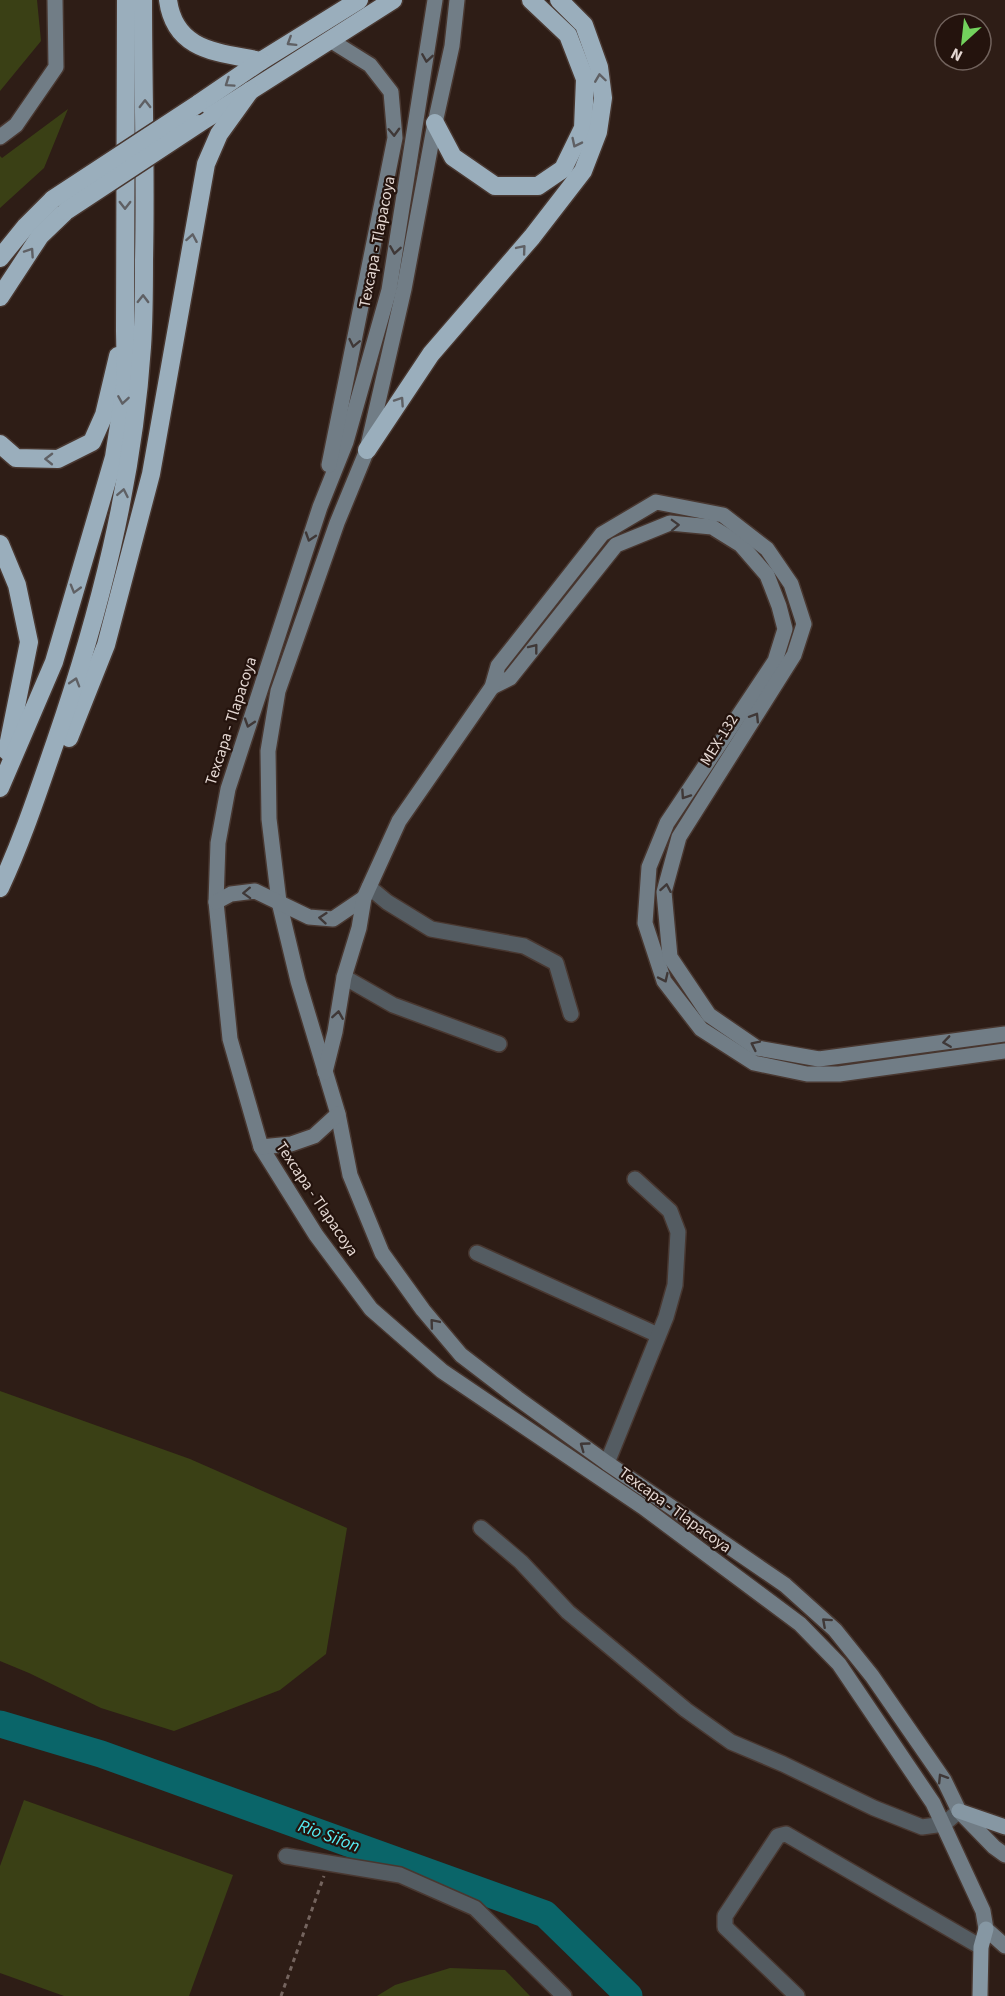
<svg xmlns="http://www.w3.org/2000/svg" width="1005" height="1996" viewBox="0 0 1005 1996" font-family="'Source Sans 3',sans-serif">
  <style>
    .green { fill: #3a4015 }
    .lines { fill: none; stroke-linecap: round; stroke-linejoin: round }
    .river { stroke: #0a6569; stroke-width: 27 }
    .minor-casing { stroke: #483730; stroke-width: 18 }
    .secondary-casing { stroke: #483730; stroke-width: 18 }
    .primary-casing { stroke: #483730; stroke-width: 18 }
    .motorway-casing { stroke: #483730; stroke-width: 21 }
    .path { stroke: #74645e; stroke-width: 3; stroke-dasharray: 4.5 4.5; stroke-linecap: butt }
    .minor { stroke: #545c62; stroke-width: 15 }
    .secondary { stroke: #717d86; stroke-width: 15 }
    .primary { stroke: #8697a3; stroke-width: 15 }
    .motorway { stroke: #9aaebc; stroke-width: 18 }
    .motorway-bridge-casing { stroke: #483730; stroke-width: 21; stroke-linecap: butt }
    .motorway-bridge { stroke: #9aaebc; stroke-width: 18 }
    .oneway { stroke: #5f6064 }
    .oneway2 { stroke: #3f3837 }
    .labels { text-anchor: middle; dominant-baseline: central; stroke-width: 4.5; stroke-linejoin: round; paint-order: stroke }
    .street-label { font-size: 16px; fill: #e5d8d3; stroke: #24130d }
    .water-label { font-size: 18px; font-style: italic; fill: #57eef5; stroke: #24130d }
  </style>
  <rect width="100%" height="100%" fill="#2e1d16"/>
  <g class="green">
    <polygon points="0,0 37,0 41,41 0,91"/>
    <polygon points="68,109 44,168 0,208 0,156 2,158"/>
    <polygon points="0,1391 190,1459 347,1528 326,1654 280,1690 174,1731 101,1708 29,1673 0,1661"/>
    <polygon points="24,1800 233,1875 189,1996 64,1996 0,1973 0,1866"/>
    <polygon points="450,1968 505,1970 530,1996 377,1996 395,1985"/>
  </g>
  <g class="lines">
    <polyline class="river" points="0,1724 101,1754 545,1914 629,1996"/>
    <defs>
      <g id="minor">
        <polyline points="369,887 387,902 431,929 524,946 556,963 571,1014"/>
        <polyline points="344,977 393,1005 499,1044"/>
        <polyline points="477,1253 658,1335"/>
        <polyline points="607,1463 666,1317 675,1285 678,1232 670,1211 635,1179"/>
        <polyline points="481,1528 521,1562 568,1612 686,1710 731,1742 783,1764 874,1808 922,1827 944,1824 959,1811"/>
        <polyline points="286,1856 400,1875 475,1908 564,1996"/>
        <polyline points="797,1996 725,1927 725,1916 778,1836 786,1834 981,1947"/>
      </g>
      <g id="secondary">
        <polyline points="435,0 389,290 346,442 320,507 228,789 218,843 216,902 230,1039 261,1147 316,1235 371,1309 442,1371 643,1507 800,1624 839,1664 933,1803 983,1911 986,1929 1005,1946"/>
        <polyline points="457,0 452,46 435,123 404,289 367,450 337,523 278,691 268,751 269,819 279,902 298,981 338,1114 350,1175 382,1253 423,1310 461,1355 517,1398 607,1463 785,1585 835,1630 872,1676 944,1780 959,1811 994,1847 1005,1855"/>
        <polyline points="0,137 16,125 56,67 55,0"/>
        <polyline points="329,465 395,138 391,92 370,65 330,40"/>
        <polyline points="492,687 510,678 616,545 670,523 712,527 741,545 767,575 779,606 785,629 775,661 667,823 649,867 645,923 664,981 701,1029 754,1063 807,1074 839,1074 1005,1051"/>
        <polyline points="216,902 231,894 255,891 309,917 333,919 364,898"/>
        <polyline points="325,1072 335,1032 344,977 359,928 364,898 399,821 492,687 498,666 602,534 656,502 723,515 767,549 791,584 804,624 794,655 679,837 664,892 670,957 709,1015 757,1048 819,1059 1005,1034"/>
        <polyline points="261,1147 291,1144 314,1136 338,1114"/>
      </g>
      <g id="primary">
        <polyline points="959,1811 1005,1827"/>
        <polyline points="980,1996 981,1947 986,1929"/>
      </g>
      <g id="motorway">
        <path d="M168,0C175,52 219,52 261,61L359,0"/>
        <polyline points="198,104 261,61"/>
        <polyline points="435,123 453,157 495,186 538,186 563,169 583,128 585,79 568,35 531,0"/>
        <polyline points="198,124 393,0"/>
        <polyline points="0,258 26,226 53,199"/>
        <polyline points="0,297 40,236 66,211"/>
        <polyline points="0,444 16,458 58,459 92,442 104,415 118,356"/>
        <polyline points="367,450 431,354 532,237 583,171 598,132 603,98 599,67 584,25 559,0"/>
        <polyline points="0,544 17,585 29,642 7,751"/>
        <polyline points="69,738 106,645 151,474 206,164 219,134 250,91"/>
        <polyline points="0,788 54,662 114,457 126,380 125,331 126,0"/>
        <path d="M0,888C22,841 38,792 55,743C99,615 133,483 142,347C144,318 144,289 144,260C146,174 143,87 143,0"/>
      </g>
    </defs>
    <use href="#minor" class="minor-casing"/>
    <use href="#secondary" class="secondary-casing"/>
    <use href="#primary" class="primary-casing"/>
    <use href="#motorway" class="motorway-casing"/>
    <polyline class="path" points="281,1996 324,1876"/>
    <use href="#minor" class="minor"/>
    <use href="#secondary" class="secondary"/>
    <use href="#primary" class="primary"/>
    <use href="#motorway" class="motorway"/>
    <defs>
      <g id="motorway-bridge">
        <polyline points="53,199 198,104"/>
        <polyline points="66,211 198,124"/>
      </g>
    </defs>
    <use href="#motorway-bridge" class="motorway-bridge-casing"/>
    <use href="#motorway-bridge" class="motorway-bridge"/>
  </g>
  <defs><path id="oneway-chevron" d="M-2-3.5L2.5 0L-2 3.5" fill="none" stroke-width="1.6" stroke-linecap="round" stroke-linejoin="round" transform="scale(1.5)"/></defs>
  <g class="oneway">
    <use href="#oneway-chevron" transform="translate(291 42) rotate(148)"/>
    <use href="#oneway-chevron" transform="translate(600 78) rotate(-98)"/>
    <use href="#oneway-chevron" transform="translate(229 83) rotate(146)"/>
    <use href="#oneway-chevron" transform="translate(145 104) rotate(-90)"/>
    <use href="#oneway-chevron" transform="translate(576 143) rotate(116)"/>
    <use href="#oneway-chevron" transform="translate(125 205) rotate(90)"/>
    <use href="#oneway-chevron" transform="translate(192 238) rotate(-80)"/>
    <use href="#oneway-chevron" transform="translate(522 249) rotate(-50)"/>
    <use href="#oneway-chevron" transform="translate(30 252) rotate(-56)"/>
    <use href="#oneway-chevron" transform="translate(143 299) rotate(-89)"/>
    <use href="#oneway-chevron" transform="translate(123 400) rotate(99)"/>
    <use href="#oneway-chevron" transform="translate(400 401) rotate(-56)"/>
    <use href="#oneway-chevron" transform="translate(49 459) rotate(-179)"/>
    <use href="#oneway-chevron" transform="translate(123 493) rotate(-79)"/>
    <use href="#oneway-chevron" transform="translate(75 589) rotate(106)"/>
    <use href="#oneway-chevron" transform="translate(75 682) rotate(-73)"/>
  </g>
  <g class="oneway2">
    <use href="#oneway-chevron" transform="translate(427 58) rotate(99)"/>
    <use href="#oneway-chevron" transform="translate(394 132) rotate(88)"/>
    <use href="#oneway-chevron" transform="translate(395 250) rotate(99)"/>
    <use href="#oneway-chevron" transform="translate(354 343) rotate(102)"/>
    <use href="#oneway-chevron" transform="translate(675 525) rotate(-2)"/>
    <use href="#oneway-chevron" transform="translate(310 537) rotate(108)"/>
    <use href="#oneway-chevron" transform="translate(534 648) rotate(-52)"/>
    <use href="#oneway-chevron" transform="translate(755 717) rotate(-58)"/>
    <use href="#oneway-chevron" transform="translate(249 723) rotate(108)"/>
    <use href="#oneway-chevron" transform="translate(685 795) rotate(124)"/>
    <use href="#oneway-chevron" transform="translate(666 888) rotate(-80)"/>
    <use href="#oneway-chevron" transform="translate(247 893) rotate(178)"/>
    <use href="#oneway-chevron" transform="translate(323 918) rotate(-175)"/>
    <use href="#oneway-chevron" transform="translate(664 978) rotate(65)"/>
    <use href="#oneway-chevron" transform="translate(338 1015) rotate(-81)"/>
    <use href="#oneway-chevron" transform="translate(947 1042) rotate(172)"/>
    <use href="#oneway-chevron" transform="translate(755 1045) rotate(-154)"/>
    <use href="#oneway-chevron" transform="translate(434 1323) rotate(-130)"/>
    <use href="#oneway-chevron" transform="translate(584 1446) rotate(-144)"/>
    <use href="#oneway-chevron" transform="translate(826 1622) rotate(-138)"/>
    <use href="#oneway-chevron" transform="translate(942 1778) rotate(-122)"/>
  </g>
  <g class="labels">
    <g class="street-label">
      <text transform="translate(377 242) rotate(-79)">Texcapa - Tlapacoya</text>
      <text transform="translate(231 721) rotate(-72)">Texcapa - Tlapacoya</text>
      <text transform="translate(719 740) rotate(-58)">MEX-132</text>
      <text transform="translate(317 1199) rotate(56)">Texcapa - Tlapacoya</text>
      <text transform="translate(675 1510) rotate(36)">Texcapa - Tlapacoya</text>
    </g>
    <g class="water-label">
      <text transform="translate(329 1836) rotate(20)">Rio Sifon</text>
    </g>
  </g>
  <g transform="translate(963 42) rotate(207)"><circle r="28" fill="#24130d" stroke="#71625c" stroke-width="1.5"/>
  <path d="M0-4.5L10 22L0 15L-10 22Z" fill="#73d25d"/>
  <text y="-9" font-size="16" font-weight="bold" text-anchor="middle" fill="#e5d8d3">N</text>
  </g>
</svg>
